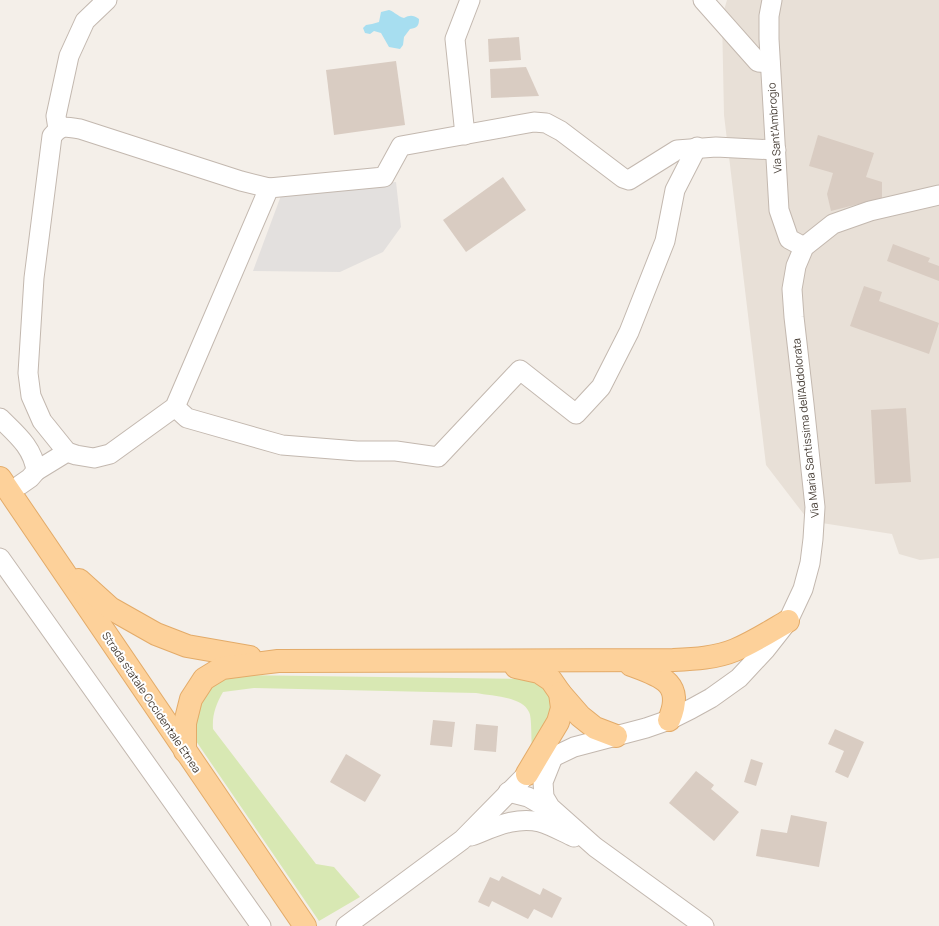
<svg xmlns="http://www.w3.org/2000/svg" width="939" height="926" viewBox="0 0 939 926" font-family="Manrope,sans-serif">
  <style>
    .residential { fill: #e8e0d7 }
    .green { fill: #d8e8b3 }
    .parking { fill: #e3e0de }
    .water { fill: #a7def0 }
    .building { fill: #d9ccc2 }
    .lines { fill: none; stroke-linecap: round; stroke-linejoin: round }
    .minor-casing { stroke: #c3b8af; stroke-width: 21 }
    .major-casing { stroke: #e3ab69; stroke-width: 24 }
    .minor { stroke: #fff; stroke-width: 19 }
    .major { stroke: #fdd19a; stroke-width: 22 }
    .labels { text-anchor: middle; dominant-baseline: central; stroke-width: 4; stroke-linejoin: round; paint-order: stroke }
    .street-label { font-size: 11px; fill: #483f37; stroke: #fff }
  </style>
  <rect width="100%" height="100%" fill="#f4efe9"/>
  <polygon class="residential" points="727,0 939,0 939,558 920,560 899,554 892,534 809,521 766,465 724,115 722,17"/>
  <path class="green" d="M235,675L535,679L548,689L554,716L532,746C531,739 532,717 529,712C522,696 491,696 476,693L254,688L223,692C216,704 212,715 213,729L316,864L334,867L360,897L319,921L196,741L194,728L200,701L207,686Z"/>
  <polygon class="parking" points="396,182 401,227 383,252 340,272 253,271 282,193"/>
  <path class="water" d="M389,10C395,12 397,16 404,18C410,15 413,15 419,19C419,26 417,28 410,29L404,37L403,45L400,49L389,47L381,33L374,31L370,34L365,33L363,28L366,25L372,24L379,22L381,12Z"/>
  <g class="building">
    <polygon points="519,37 521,60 489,62 488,39"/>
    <polygon points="396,61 405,125 334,135 326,70"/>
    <polygon points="526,67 539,96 491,98 490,69"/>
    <polygon points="818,135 874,153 866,177 882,182 882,198 831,211 827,194 833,173 809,166"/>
    <polygon points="503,177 526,210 466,252 443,220"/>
    <polygon points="893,244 930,258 928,262 939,266 939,281 887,261"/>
    <polygon points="864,286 882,292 879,301 939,323 929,354 850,326"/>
    <polygon points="906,408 911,482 875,484 871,410"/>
    <polygon points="433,720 455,722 452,747 430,745"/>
    <polygon points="476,724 498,726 496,752 474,750"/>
    <polygon points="835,729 864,742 848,778 835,772 844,751 828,744"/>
    <polygon points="346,754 381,775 365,802 330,782"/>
    <polygon points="751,759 763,763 756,786 744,782"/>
    <polygon points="696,771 714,785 711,789 739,812 714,841 669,803"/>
    <polygon points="791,815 827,822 819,867 756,856 761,829 787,833"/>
    <polygon points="502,876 540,895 543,888 562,898 552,918 534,909 528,919 492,901 489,907 478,902 490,877 499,881"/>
  </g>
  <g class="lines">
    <defs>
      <g id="minor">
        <polyline points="703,0 758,62 770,63"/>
        <polyline points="772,0 769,16 769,39 779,210 789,239 804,247"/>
        <polyline points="58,129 56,116 69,56 85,21 107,0"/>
        <polyline points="465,135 455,39 470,0"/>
        <polyline points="175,407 187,418 282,445 357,451 396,451 438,457 520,370 576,414 601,387 629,332 665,241 675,190 697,147"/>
        <path d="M0,418C16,434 33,447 36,471L30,478L20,485"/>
        <path d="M67,452L42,421L31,396L28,373L34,278L52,136C62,124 66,127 80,129L241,181L269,188"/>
        <polyline points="36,471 67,452 76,455 94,458 110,454 175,407 269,188 384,177 401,146 534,122 546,123 561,131 623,178 629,180 677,150 716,147 776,150"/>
        <polyline points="0,558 261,926"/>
        <polyline points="553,757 543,782 544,797 550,807 595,847 704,926"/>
        <polyline points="508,792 528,797 554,812"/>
        <path d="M471,836C493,828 515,816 540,822C551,825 563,832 574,837"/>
        <polyline points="346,926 462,840 527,774 553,757 574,747 646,728 669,720 691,709 711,698 739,678 766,649 788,621 803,589 810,563 813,539 815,507 804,404 794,317 792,289 796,266 804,247 833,224 870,211 939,195"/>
      </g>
      <g id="major">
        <polyline points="0,478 305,926"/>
        <polyline points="79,580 110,608 156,634 187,646 250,657"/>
        <path d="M631,665C661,676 685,683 669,720"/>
        <polyline points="516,667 539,672 551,680 560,693 562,708 558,722 527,774"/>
        <polyline points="560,693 580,716 595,728 616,736"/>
        <path d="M185,751V723L191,699L204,679L222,668L278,661L673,660C694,659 716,658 735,650C754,642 771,631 788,621"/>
      </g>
    </defs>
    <use href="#minor" class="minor-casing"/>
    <use href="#major" class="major-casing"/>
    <use href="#minor" class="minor"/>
    <use href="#major" class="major"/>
  </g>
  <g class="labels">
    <g class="street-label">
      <text transform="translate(774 128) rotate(-94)">Via Sant'Ambrogio</text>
      <text transform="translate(805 428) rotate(-96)">Via Maria Santissima dell'Addolorata</text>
      <text transform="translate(152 702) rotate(56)">Strada statale Occidentale Etnea</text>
    </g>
  </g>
</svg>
